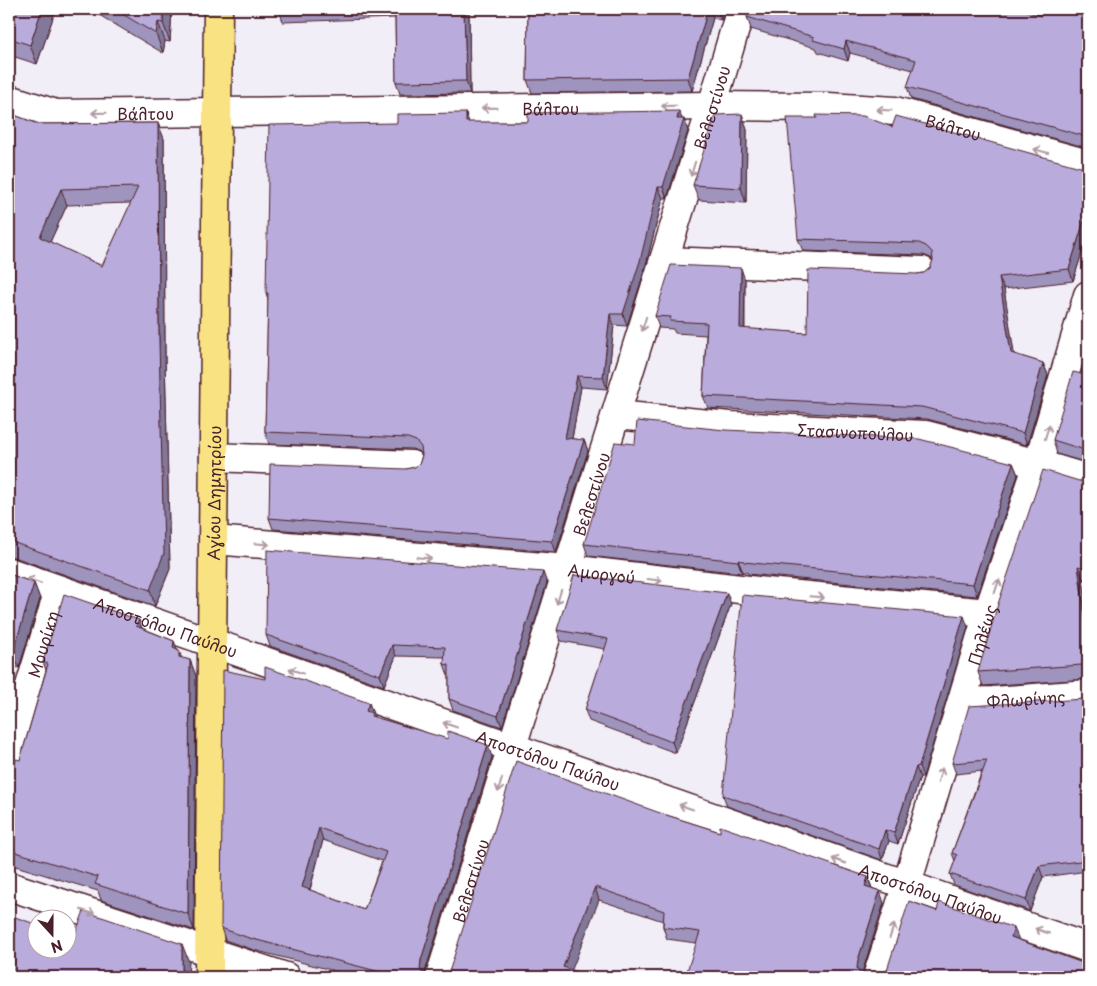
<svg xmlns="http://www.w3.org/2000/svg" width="1097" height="986" viewBox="0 0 1097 986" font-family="'Playpen Sans',sans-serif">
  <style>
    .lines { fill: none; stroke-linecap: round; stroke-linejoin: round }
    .minor-casing { stroke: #4a1f2b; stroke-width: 31 }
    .major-casing { stroke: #4a1f2b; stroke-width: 31 }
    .minor { stroke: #fff; stroke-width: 28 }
    .major { stroke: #f8e281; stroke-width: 28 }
    .wall { fill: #9f94bd; stroke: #4a1f2b; fill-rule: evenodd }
    .shaded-wall { fill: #82789a; stroke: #4a1f2b }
    .building { fill: #b9acdc; stroke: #4a1f2b; fill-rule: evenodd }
    .oneway { stroke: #ae9aa0 }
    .labels { text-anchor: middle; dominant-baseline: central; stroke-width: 4; stroke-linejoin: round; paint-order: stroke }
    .street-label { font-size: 16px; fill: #4a1f2b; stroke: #fff }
  </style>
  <rect width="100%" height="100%" fill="#f1eef8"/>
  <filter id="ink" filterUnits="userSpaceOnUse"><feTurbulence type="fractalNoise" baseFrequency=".02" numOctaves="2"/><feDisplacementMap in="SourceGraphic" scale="10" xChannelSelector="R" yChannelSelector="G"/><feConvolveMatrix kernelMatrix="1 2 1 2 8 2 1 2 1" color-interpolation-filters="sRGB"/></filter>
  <g filter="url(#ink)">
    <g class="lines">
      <defs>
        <g id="minor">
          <path id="s1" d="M9,99L56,114L712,106L828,107L895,111L1088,164"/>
          <polyline points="664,261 922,271"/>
          <path id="s2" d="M616,415L730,426L926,435L1038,464L1088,479"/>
          <polyline points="214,457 411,465"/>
          <path id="s3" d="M214,540L568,569L766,592L988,613"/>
          <path id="s4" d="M9,572L1088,948"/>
          <path id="s5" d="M962,702L993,701L1088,694"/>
          <path id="s6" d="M9,755L59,590"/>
          <polyline points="9,886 286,977"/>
          <path id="s7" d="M440,977L712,106L741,9"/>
          <path id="s8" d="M877,977L907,884L988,613L1038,464L1088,295"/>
        </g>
        <g id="major">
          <path id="s9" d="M209,977L218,9"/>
        </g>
      </defs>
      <use href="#minor" class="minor-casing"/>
      <use href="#major" class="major-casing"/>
      <use href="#minor" class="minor"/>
      <use href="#major" class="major"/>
    </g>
    <g class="wall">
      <polygon points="9,9 56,9 37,64 9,55"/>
      <polygon points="89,9 172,9 170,42 165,41 163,53"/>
      <polygon points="279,9 725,9 721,20 713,18 692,91 532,93 527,80 528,11 469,11 470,93 400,94 396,82 395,18 283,22"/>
      <polygon points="1088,9 1088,148 911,99 907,87 913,70 850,53 848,61 818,52 816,48 751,29 747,17 970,11 1041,16"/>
      <path d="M9,113L38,124L158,123L164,139L165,357L170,569L155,606L14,557H9ZM131,203L102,266L50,242L67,205Z"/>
      <polygon points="742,114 747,130 746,203 699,200 693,185"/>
      <polygon points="684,119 688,131 667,198 663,198 644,272 627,326 614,325 607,389 581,387 572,439 584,440 588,451 556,552 273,529 269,518 406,469 415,467 420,462 422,455 420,452 412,449 269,444 265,432 268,300 266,293 397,123 528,122"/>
      <polygon points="1088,234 1073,281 1004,289 1014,354 1043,363 1048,375 1027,445 927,419 708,408 703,396 706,335 675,333 673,329 659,328 655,316 745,280 745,329 807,333 917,274 924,273 930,268 933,261 931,258 923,255 803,251 798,239"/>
      <polygon points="1088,355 1088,463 1057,454 1053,440 1082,374"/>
      <polygon points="635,444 1013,463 1018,475 977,596 768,576 748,574 748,573 743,572 742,573 588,556 584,544"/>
      <polygon points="1088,480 1088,581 1083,579 1088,617 1088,679 983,686 978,672 1079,481 1086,481"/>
      <polygon points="9,574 34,583 40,599 19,668 9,665"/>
      <polygon points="547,583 502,727 453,710 449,699 449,675 448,675 444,664 445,657 396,656 384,686 270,646 266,635"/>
      <polygon points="731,604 676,753 589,721 585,710 605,649 561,641 557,630"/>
      <polygon points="139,620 142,628 174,641 177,650 179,651 181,658 190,660 196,676 194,930 101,900 98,891 9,864 9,765 14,767 20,760 46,670 43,662"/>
      <polygon points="968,627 923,777 920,777 898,844 889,841 882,860 727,806 723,795"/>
      <polygon points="1088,698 1088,871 1043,877 1030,911 954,885 950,874 955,861 952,853 982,771 956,774 952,763"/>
      <path d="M369,703L373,717L492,757L425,972V976L427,977H358L254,950L225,940L221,928ZM323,840L382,861L364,910L310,890Z"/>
      <polygon points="660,813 720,832 868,877 872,888 884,903 862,973 862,976 696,943 667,939 663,927 663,921 599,900 444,977"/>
    </g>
    <g class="shaded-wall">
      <polygon points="42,9 56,9 37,64 30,45"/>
      <polygon points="164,9 172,9 170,42 163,23"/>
      <polygon points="464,9 468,9 469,11 470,93 466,81"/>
      <polygon points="708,9 710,9 713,18 692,91 688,78"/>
      <polygon points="717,9 725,9 721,20"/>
      <polygon points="158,22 165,41 163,53 156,34"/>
      <polygon points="846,41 850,53 848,61 844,49"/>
      <polygon points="679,111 683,121 684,119 688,131 667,198 663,187"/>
      <polygon points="466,113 470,125 466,122"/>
      <polygon points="742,114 747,130 746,203 741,188"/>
      <polygon points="158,123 164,139 165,357 170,569 155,606 150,590 159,341"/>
      <polygon points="658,187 663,198 644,272 627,326 623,314"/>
      <polygon points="61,189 67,205 45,253 40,237"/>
      <polygon points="1088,208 1088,234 1073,281 1069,269"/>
      <polygon points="741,268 745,280 744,340 740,328"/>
      <polygon points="999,277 1004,289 1016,365 1011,353"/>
      <polygon points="610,314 614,325 607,389 603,377"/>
      <polygon points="1043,363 1048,375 1027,445 1023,433"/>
      <polygon points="577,376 581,387 570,450 565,438"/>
      <polygon points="584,440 588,451 556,552 552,541"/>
      <polygon points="1013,463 1018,475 977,596 973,584"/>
      <polygon points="738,560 743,572 742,573 738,561"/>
      <polygon points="1078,566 1083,579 1088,617 1088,640"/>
      <polygon points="543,572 547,583 502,727 498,716"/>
      <polygon points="34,583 40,599 19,668 13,652"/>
      <polygon points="727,593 731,604 676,753 672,742"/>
      <polygon points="964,616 968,627 923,777 919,766"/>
      <polygon points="139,620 144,636 136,626"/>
      <polygon points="174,641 179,654 179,651 185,667 173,648"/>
      <polygon points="392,645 396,656 384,686 380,675"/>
      <polygon points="190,660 196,676 194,930 188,914"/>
      <polygon points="369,703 374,716 376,725 366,711"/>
      <polygon points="488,745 492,757 425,972 425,977 420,969 421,960"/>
      <polygon points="916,767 920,777 898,844 894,833"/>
      <polygon points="319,828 323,840 307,900 302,887"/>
      <polygon points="885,830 889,841 882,860 879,849"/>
      <polygon points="1039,866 1043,877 1030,911 1026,900"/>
      <polygon points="868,877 872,889 865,886"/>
      <polygon points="595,887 599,900 569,977 563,967"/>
      <polygon points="880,891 884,903 862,973 862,977 857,968 858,960"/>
      <polygon points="1014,928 1019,940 1011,937"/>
      <polygon points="182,944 189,962 188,977 182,977"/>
    </g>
    <g class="building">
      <polygon points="9,9 42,9 30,45 9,38"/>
      <polygon points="114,9 164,9 163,23 158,22 156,34"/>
      <polygon points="279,9 312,9 279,10"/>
      <polygon points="395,9 464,9 466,81 396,82"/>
      <polygon points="528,9 708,9 688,78 527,80"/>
      <polygon points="749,9 964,9 970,11 971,9 1021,9 1041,16 1040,9 1088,9 1088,137 907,87 916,60 846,41 844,49 813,40 814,37 747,17"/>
      <polygon points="679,111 677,119 684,119 663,187 658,187 640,261 623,314 610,314 603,377 577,376 565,438 584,440 552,541 269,518 270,464 406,469 415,467 420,462 422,455 421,447 416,441 408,438 265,432 268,293 266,293 269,125 397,123 397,114 466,113 466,122 528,122 528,113"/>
      <path d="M9,113L38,124L158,123L159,341L164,553L150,590L9,541V206L11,199L9,198ZM138,187L102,266L40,237L61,189Z"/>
      <polygon points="742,114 741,188 693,185 715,115"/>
      <polygon points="816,115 863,116 892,127 896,116 1080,167 1088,167 1088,208 1069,269 999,277 1011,353 1043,363 1023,433 922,407 703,396 707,323 670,321 671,317 655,316 671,265 741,268 740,328 807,333 808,270 917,274 924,273 930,268 933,260 932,252 926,246 919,243 798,239 787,118 817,118"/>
      <polygon points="1088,355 1088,451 1053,440 1073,372 1082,374"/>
      <polygon points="637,421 725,430 919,439 1013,463 973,584 763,564 744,562 744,561 738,560 738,561 584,544 615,442 635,444"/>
      <polygon points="1043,470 1079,481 1086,481 1088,480 1088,569 1078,566 1088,640 1088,667 1082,665 978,672 998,604"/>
      <polygon points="267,550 543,572 498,716 449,699 449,665 444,664 445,647 392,645 380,675 266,635"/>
      <polygon points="9,574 34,583 13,652 9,651"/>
      <polygon points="574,575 727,593 672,742 585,710 608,639 557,630"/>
      <polygon points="64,594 139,620 136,626 174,641 173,648 179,651 179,657 190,660 188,914 95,884 98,877 9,850 9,765 14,767 16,759 20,760 48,664 43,662"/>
      <polygon points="742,595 964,616 919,766 916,767 894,833 885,830 879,849 723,795"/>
      <path d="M265,667L369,703L366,711L372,713L371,716L448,739V731L488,745L421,960L420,969L424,975L427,977H400L249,938L221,928L223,670L265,679ZM319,828L386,852L364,910L302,887Z"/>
      <polygon points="1088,698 1088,860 1039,866 1026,900 950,874 957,855 952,853 987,760 952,763 969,706 1085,699"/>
      <polygon points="516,761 660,813 720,832 720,826 868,877 865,886 880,891 858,960 857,968 861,976 864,977 685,977 700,932 663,927 664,911 595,887 563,967 592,977 444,977 446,976 450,969"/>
      <polygon points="909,901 937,911 939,902 1014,928 1011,937 1088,965 1088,977 881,977 883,976 887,970"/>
      <polygon points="84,911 182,944 182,977 9,977 9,915 38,925 38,948 68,948 68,935 74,937"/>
    </g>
    <defs><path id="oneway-shaft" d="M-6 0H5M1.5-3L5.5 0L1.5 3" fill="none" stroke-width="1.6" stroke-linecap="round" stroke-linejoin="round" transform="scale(1.25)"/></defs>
    <g class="oneway">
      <use href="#oneway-shaft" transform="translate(669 106) rotate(179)"/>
      <use href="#oneway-shaft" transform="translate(489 108) rotate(179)"/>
      <use href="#oneway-shaft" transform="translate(884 110) rotate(-177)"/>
      <use href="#oneway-shaft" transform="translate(99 113) rotate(179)"/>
      <use href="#oneway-shaft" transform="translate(1041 151) rotate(-165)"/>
      <use href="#oneway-shaft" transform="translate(693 169) rotate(107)"/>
      <use href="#oneway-shaft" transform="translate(644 324) rotate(107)"/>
      <use href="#oneway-shaft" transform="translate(1047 432) rotate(-73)"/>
      <use href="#oneway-shaft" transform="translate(262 544) rotate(5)"/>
      <use href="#oneway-shaft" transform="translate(424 558) rotate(5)"/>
      <use href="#oneway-shaft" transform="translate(655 580) rotate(7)"/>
      <use href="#oneway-shaft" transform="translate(34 581) rotate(-161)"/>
      <use href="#oneway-shaft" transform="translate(997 586) rotate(-71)"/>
      <use href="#oneway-shaft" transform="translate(559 597) rotate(107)"/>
      <use href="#oneway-shaft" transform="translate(817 597) rotate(5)"/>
      <use href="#oneway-shaft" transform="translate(296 671) rotate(-161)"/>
      <use href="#oneway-shaft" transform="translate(450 725) rotate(-161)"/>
      <use href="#oneway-shaft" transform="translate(940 775) rotate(-73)"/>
      <use href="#oneway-shaft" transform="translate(500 785) rotate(107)"/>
      <use href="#oneway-shaft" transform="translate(686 807) rotate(-161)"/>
      <use href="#oneway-shaft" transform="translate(839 861) rotate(-161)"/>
      <use href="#oneway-shaft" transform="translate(88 912) rotate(18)"/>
      <use href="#oneway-shaft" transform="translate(892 931) rotate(-72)"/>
      <use href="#oneway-shaft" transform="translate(1042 931) rotate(-161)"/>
    </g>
  </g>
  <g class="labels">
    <g class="street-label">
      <text stroke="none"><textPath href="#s7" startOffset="911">Βελεστίνου</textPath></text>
      <text stroke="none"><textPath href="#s1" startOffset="544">Βάλτου</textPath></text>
      <text stroke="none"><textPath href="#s1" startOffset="139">Βάλτου</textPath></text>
      <text stroke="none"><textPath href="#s1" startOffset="949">Βάλτου</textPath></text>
      <text stroke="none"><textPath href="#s2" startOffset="240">Στασινοπούλου</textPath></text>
      <text stroke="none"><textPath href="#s9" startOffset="484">Αγίου Δημητρίου</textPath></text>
      <text stroke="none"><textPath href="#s7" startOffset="506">Βελεστίνου</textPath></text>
      <text stroke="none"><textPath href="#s3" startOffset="389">Αμοργού</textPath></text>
      <text stroke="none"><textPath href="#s4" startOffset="166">Αποστόλου Παύλου</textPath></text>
      <text stroke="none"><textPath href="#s8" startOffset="358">Πηλέως</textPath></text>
      <text stroke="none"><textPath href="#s6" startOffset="116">Μουρίκη</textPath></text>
      <text stroke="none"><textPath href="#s5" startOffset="64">Φλωρίνης</textPath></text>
      <text stroke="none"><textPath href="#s4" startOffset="571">Αποστόλου Παύλου</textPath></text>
      <text stroke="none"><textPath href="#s7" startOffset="101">Βελεστίνου</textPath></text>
      <text stroke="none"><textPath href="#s4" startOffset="976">Αποστόλου Παύλου</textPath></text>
    </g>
  </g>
  <rect width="1097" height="986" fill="none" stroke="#fff" stroke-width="30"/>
  <rect x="15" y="15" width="1067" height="956" fill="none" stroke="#4a1f2b" stroke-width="2" filter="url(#ink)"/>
  <g transform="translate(52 934) rotate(159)"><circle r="24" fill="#ffffff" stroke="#b7a5aa"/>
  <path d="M0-4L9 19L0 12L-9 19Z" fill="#4a1f2b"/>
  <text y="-8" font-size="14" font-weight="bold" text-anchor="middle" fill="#4a1f2b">N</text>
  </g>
</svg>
